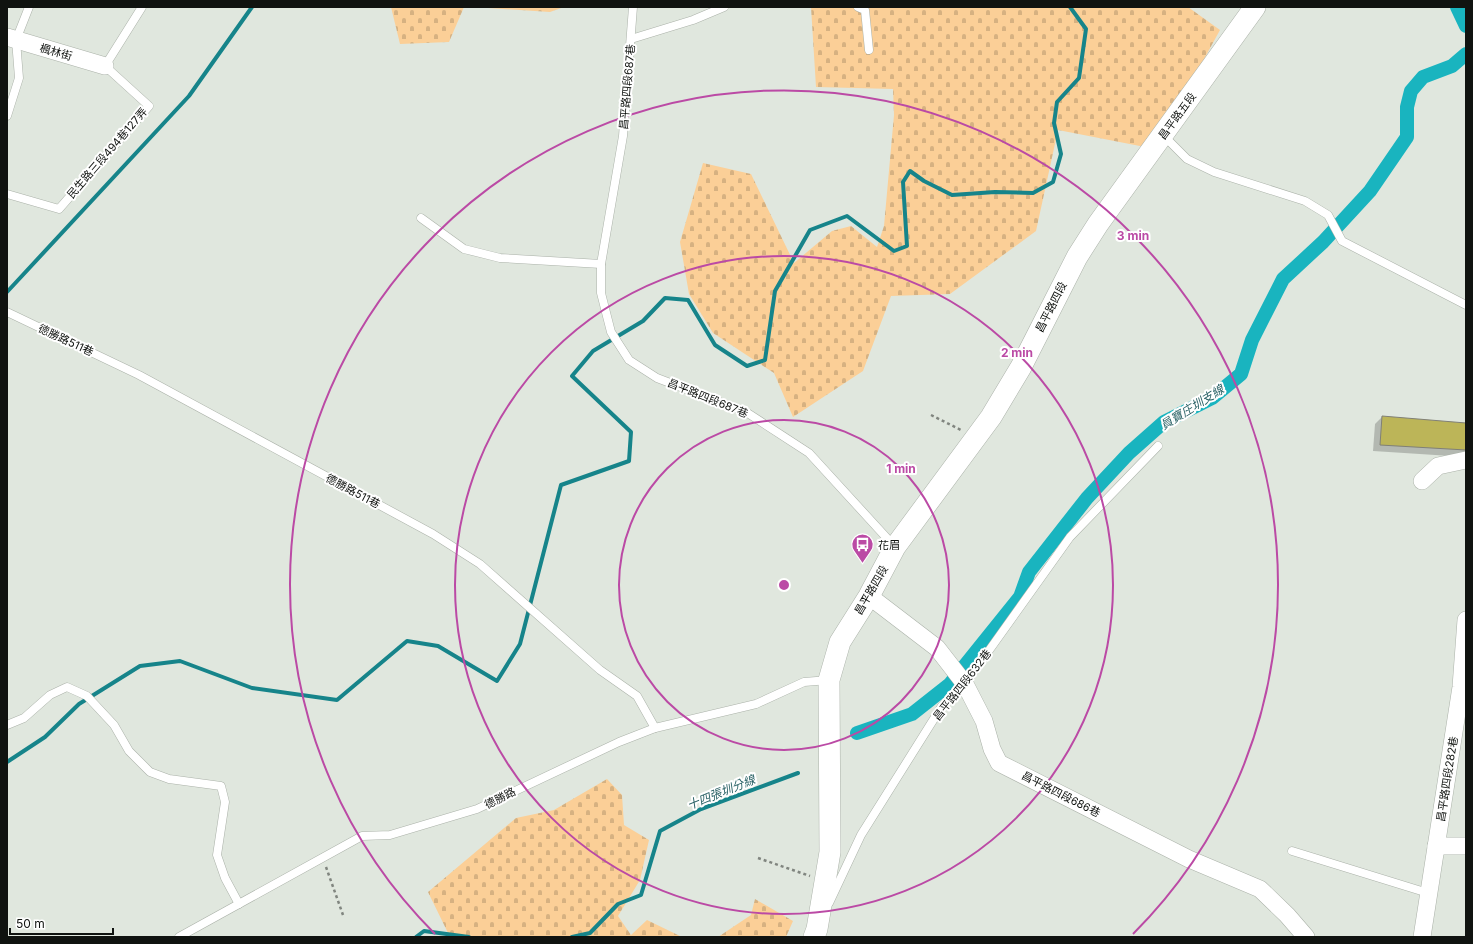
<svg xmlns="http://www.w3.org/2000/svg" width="1473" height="944" viewBox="0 0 1473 944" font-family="Inter,'Noto Sans TC',sans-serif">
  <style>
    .cemetery { fill: url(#cemetery-stones) }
    .shadow { fill: #0003 }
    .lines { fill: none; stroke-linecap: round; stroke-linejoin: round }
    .stream { stroke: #16848a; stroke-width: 4 }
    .canal { stroke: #19b4bf; stroke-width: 14 }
    .building { fill: #bcb558; stroke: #808076 }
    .service-casing { stroke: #abb2a9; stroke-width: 9 }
    .minor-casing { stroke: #abb2a9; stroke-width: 18 }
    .tertiary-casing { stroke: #abb2a9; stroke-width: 22 }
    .path { stroke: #80857f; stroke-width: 2.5; stroke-dasharray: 3 3; stroke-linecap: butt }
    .service { stroke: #fff; stroke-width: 8 }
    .minor { stroke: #fff; stroke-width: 17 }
    .tertiary { stroke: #fff; stroke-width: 21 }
    .ring { fill: none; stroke: #bb4aa5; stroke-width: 2 }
    .labels { text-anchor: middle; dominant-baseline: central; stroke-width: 4; stroke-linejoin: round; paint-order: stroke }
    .street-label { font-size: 11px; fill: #101310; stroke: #fff }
    .poi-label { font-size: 11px; fill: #101310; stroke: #fff; text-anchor: start }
    .water-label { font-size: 12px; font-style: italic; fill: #296165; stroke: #fff }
    .centre { fill: #bb4aa5; stroke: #fff; stroke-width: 2 }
    .ring-label { font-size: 12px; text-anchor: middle; font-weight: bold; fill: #bb4aa5; stroke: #fff; stroke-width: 4; stroke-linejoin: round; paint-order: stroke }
  </style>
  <defs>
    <pattern id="cemetery-stones" width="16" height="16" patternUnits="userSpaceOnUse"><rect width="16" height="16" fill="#fbcf97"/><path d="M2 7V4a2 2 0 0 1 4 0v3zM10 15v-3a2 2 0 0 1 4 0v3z" fill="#d6b181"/></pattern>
  </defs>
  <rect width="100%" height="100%" fill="#e0e7de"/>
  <g class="cemetery">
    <polygon points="391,7 464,7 449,42 400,44"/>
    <polygon points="473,7 564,7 550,12"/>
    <polygon points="811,7 1188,7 1220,30 1165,130 1145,147 1058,130 1036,231 950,294 891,296 863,371 793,417 774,373 713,333 689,294 680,242 703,163 751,174 794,263 832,231 851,226 877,247 884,226 894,115 893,89 816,87"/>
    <polygon points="607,779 622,795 624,825 649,840 640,880 618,916 631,935 647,920 682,937 450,937 428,892 516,818 554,810"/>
    <polygon points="755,899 793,921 786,937 718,937 751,915"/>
  </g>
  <polygon class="shadow" points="1382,417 1466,424 1466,457 1373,451 1375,424"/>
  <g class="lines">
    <g class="stream">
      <polyline points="7,292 189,96 252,7"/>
      <polyline points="7,762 45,737 79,704 140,666 180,661 252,688 337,700 407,641 438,646 497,681 520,644 561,485 629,461 631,432 572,376 593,351 643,321 665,298 688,300 715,345 747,366 765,360 775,291 810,230 847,216 894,251 907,246 903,182 910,171 924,181 952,195 995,192 1033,193 1053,182 1061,154 1054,123 1057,102 1079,78 1086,29 1070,7"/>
      <polyline points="416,937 424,931 469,937"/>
      <polyline points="572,937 590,933 618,904 641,895 660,831 701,809 798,773"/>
    </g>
    <g class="canal">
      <polyline points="1457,7 1466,26"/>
      <polyline points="857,733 912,714 950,684 1020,597 1029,572 1087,498 1129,453 1164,422 1212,398 1241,374 1252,340 1283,279 1323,242 1370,191 1407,137 1407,107 1411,91 1423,77 1452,66 1466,54"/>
    </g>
  </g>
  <polygon class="building" points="1382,416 1466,423 1466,450 1380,445"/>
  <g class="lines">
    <defs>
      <g id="service">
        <polyline points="633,7 623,136 601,264 601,293 611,332 629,360 657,378 746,412 809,453 895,547"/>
        <polyline points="858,7 865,10 869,50"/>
        <polyline points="631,39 693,20 724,7"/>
        <polyline points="7,116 19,78 16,40 29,7"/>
        <polyline points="1163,135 1187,159 1214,172 1305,201 1328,215 1342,241 1466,305"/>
        <polyline points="7,194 59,209 149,106 105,66 142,7"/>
        <polyline points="421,218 464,249 500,258 601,264"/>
        <polyline points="7,312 139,375 433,534 480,564 600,670 637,696 655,728"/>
        <polyline points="7,725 24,718 50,695 67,687 87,696 114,725 129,751 150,772 169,779 221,786 225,802 217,855 225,878 239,904"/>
        <polyline points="1292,851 1428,893"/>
        <polyline points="829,903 861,835 942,706 965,684 1070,537 1158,446"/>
        <polyline points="179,937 362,836 390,835 477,809 619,742 655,728 756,704 804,682 829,680"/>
      </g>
      <g id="minor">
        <polyline points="7,37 105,66"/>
        <polyline points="1422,481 1438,466 1466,460"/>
        <polyline points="869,596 937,648 965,684 984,721 992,749 999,763 1189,859 1260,889 1287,915 1306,937"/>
        <polyline points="1436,846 1466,846"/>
        <polyline points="1422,937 1461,687 1466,620"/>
      </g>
      <polyline id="tertiary" points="814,937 817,929 830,852 829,680 840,642 869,596 895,547 991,417 1021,367 1077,257 1098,224 1255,7"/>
    </defs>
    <use href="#service" class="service-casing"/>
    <use href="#minor" class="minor-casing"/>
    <use href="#tertiary" class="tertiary-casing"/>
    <g class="path">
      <polyline points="931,415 961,430"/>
      <polyline points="758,858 810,876"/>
      <polyline points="326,867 343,915"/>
    </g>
    <use href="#service" class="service"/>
    <use href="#minor" class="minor"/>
    <use href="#tertiary" class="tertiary"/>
  </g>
  <g class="ring">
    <circle cx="784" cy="585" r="165"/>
    <circle cx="784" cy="585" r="329"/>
    <path d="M435 934A494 494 0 1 1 1133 934"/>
  </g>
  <defs>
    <symbol id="bus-pin" viewBox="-11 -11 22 30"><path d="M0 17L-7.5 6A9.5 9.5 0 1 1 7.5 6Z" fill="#bb4aa5" stroke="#fff"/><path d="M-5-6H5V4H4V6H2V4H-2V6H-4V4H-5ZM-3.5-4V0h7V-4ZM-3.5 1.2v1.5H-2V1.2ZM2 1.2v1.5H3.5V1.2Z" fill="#fff"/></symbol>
  </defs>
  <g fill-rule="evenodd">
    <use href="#bus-pin" x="850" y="532" width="25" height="34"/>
  </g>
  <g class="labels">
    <g class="street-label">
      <text transform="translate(56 52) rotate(16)">楓林街</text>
      <text transform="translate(627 87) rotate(-85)">昌平路四段687巷</text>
      <text transform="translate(1177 116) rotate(-54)">昌平路五段</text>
      <text transform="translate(107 153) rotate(-49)">民生路三段494巷127弄</text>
      <text transform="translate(1051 307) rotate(-63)">昌平路四段</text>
      <text transform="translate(66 340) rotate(25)">德勝路511巷</text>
      <text transform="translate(708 398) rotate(22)">昌平路四段687巷</text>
      <text transform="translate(353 491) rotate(28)">德勝路511巷</text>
      <text transform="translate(871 590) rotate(-60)">昌平路四段</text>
      <text transform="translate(962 685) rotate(-52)">昌平路四段632巷</text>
      <text transform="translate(1447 779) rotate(-81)">昌平路四段282巷</text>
      <text transform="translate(1061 794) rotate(27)">昌平路四段686巷</text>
      <text transform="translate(500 798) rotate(-27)">德勝路</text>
    </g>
    <g class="poi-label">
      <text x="878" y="545">花眉</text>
    </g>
    <g class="water-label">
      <text transform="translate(1192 407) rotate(-32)">員寶庄圳支線</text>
      <text transform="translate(721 792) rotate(-22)">十四張圳分線</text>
    </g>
  </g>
  <circle cx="784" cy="585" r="6" class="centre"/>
  <g class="ring-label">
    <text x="1133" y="240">3 min</text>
    <text x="1017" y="357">2 min</text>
    <text x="901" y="473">1 min</text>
  </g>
  <rect width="1473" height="944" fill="none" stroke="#101310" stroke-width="16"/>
  <path d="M10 928v6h103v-6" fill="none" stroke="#101310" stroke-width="2"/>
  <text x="16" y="928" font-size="12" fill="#101310" stroke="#ffffff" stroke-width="3" paint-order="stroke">50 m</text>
</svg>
